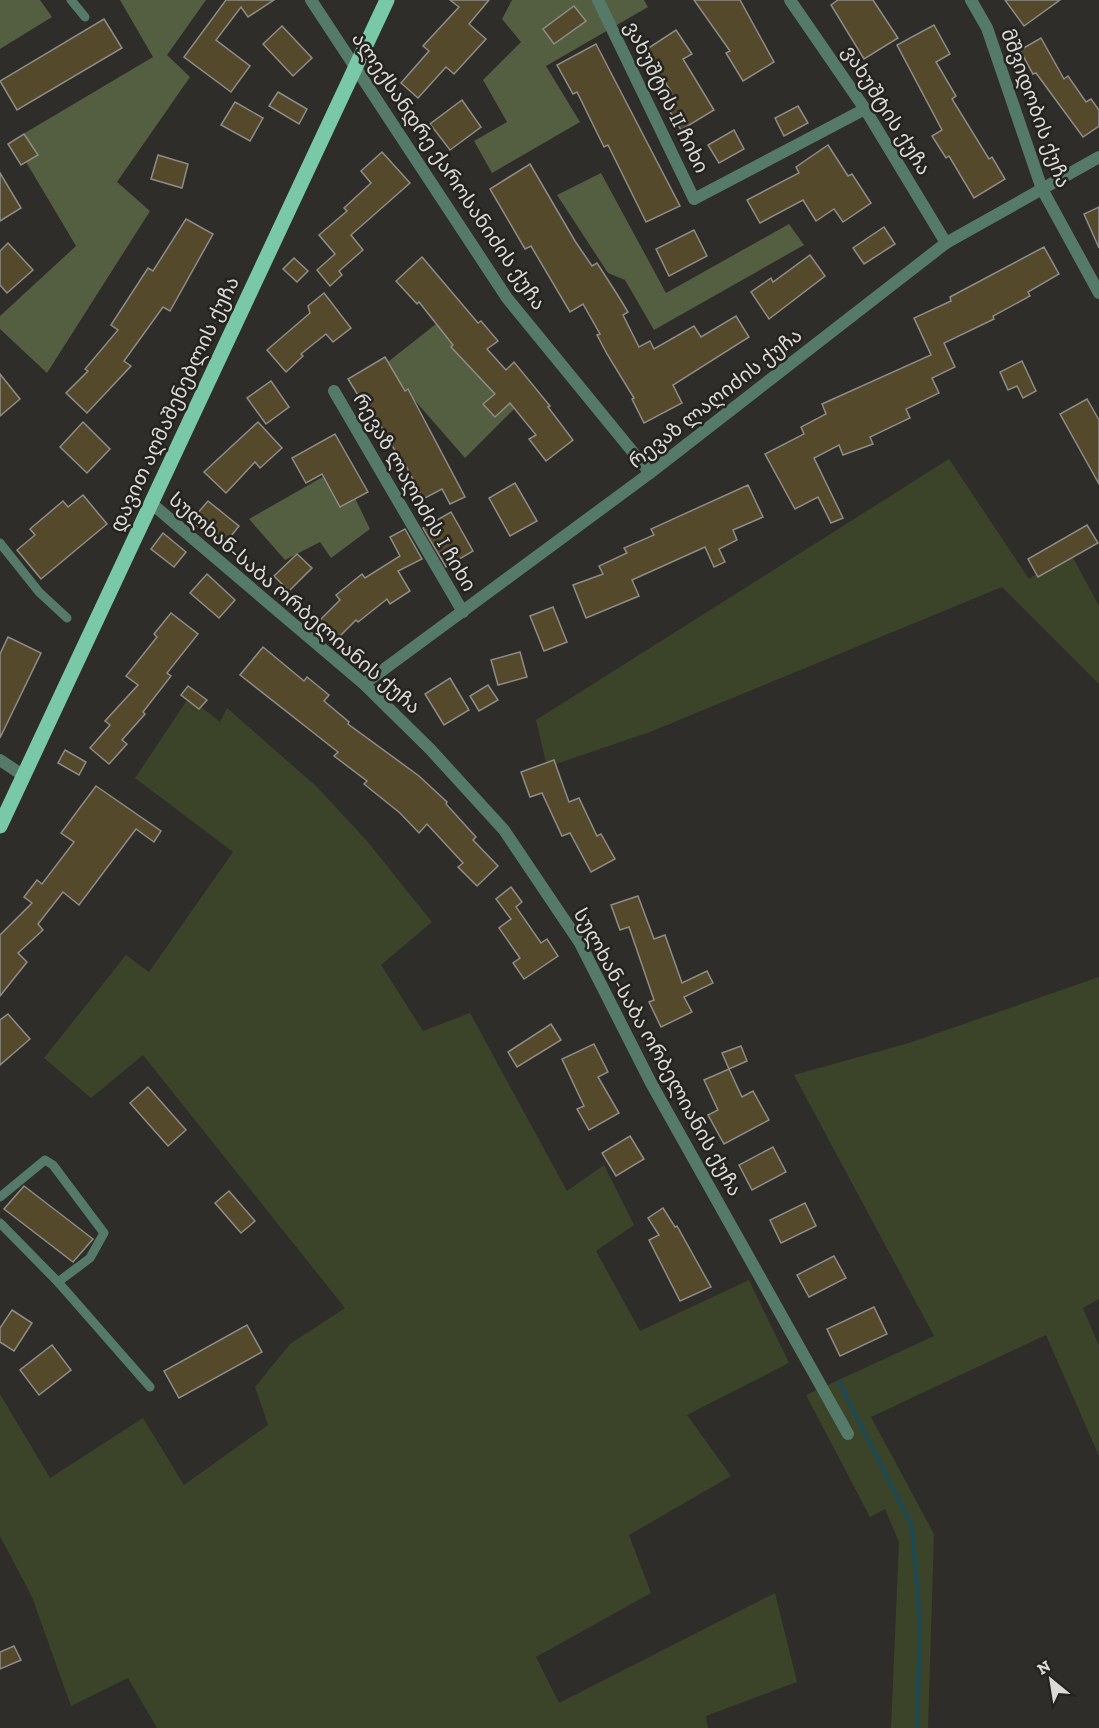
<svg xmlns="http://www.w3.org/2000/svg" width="1099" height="1728" viewBox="0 0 1099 1728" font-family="'Zilla Slab','Noto Sans Georgian',serif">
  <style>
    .green { fill: #3b4428 }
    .forest { fill: #545e40 }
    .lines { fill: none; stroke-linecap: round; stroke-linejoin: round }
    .stream { stroke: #1f4950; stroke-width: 4.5 }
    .building { fill: #54492b; stroke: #8d8c88; stroke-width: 1.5 }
    .service { stroke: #567a6a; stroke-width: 9 }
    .minor { stroke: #567a6a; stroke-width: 12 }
    .primary { stroke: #79c8a7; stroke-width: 15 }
    .labels { text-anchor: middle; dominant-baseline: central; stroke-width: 5; stroke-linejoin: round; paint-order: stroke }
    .street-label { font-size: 20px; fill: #dbdad8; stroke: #24231f }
  </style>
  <rect width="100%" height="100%" fill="#2e2d29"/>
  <g class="green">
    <polygon points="949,459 1029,579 1070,552 1099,606 1099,684 1002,587 650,732 547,767 536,720"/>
    <polygon points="189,697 220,722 227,708 317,787 367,841 432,922 381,965 423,1031 470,1013 567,1191 604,1165 634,1225 596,1251 640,1331 749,1280 789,1363 687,1415 731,1476 629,1535 651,1593 536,1657 559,1703 775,1593 797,1682 706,1716 708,1728 157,1728 128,1678 71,1706 32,1597 0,1536 0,1394 50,1478 143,1418 184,1485 268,1425 255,1387 290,1344 345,1308 143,1055 91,1098 44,1058 126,955 149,972 233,852 135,778"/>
    <polygon points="1099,977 1099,1299 1083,1308 1099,1346 1099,1456 1046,1335 871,1417 934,1534 928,1728 891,1728 899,1542 885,1509 870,1517 806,1395 934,1336 794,1075 909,1043"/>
  </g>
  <g class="forest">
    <polygon points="0,0 40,0 52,17 0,49"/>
    <polygon points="120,0 206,0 167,55 190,77 117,182 150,211 47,373 0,329 0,316 76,246 13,140 153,57"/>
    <polygon points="512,0 644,0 648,7 546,66 580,122 492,173 474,141 507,122 483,80 521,42 502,19"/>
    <polygon points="601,173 666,293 789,224 804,245 654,330 625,280 608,273 557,195"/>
    <polygon points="441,320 522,401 465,458 384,365"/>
    <polygon points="340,467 370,529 331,558 320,542 285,560 249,519"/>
  </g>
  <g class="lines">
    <polyline class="stream" points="839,1382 912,1526 920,1625 917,1728"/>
  </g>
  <g class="building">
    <polygon points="226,0 274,0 248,17 241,7 216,40 250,66 231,92 184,57"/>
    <polygon points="450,0 489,0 469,24 486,39 454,74 446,67 418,98 401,83 429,51 423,46 459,7"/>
    <polygon points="694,0 740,0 774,62 743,81 726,53 730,51"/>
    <polygon points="838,0 873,0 898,38 864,59 831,5"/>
    <polygon points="1005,0 1060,0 1024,26"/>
    <polygon points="574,6 586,21 554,44 543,29"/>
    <polygon points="104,19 122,48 17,110 0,81"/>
    <polygon points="934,25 950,54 936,62 956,96 952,99 989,159 992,157 1005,179 974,198 949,156 946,158 932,136 942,130 897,45"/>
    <polygon points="282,26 312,58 293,76 263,44"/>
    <polygon points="676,30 692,54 683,59 714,110 681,130 661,97 671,91 644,51"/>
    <polygon points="1041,38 1064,79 1068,76 1086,102 1091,99 1099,110 1099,126 1083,137 1036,73 1033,74 1020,50"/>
    <polygon points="596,44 680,206 646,222 608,145 604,147 577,92 573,94 557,65"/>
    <polygon points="278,92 307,109 299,124 269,106"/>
    <polygon points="462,100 481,127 450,150 430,124"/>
    <polygon points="235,102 263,118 250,141 221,125"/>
    <polygon points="798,106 808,123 784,136 775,118"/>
    <polygon points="734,130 744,149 719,163 708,145"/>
    <polygon points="24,134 38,155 21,165 8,144"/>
    <polygon points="828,145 848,176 852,174 871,203 843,222 834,209 816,221 803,200 760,223 747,200 799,173 796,167"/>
    <polygon points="382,152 410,183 351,235 363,250 339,271 342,275 330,286 317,270 335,254 319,235 347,211 344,208 371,183 361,171"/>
    <polygon points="158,155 188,164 182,188 151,179"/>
    <polygon points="530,164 575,241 592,266 597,263 617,294 628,312 623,315 639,347 650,341 654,349 694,326 701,337 736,316 749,337 673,385 682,403 644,423 632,399 634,398 607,354 597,335 600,334 583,304 570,312 531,246 525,249 490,189"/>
    <polygon points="0,173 21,208 0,221"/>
    <polygon points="1099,207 1099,248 1084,214"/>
    <polygon points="186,219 213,234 170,311 163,307 124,361 131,366 87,413 66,393 88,371 85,369 118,330 111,325 148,268 153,271"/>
    <polygon points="884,227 895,244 864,264 853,248"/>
    <polygon points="694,230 707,256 669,276 656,249"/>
    <polygon points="8,243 33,270 7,293 0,285 0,251"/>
    <polygon points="1044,247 1059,274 1028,292 1030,296 993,316 994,319 944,343 955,367 932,378 939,393 906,409 910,418 870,437 873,444 843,455 839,445 814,458 843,518 831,523 818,497 795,509 765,454 804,434 801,427 826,414 822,404 931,355 914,318 951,301 950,297"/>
    <polygon points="810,255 825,276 769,319 751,292 771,278 773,282"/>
    <polygon points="422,257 478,323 481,321 498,341 487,349 506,370 514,362 550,406 548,407 573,440 546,461 529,439 536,435 510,403 495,417 483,404 495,394 451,347 453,345 419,302 417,304 396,281"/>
    <polygon points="294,258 308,271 297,282 283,269"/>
    <polygon points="324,293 351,328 333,342 326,334 301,354 303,356 286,372 267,350 310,313 308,306"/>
    <polygon points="385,357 405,391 408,389 465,497 450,504 442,489 423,499 404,462 402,463 365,398 361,400 348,379"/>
    <polygon points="1022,361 1036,391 1023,398 1017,386 1008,390 1000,372"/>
    <polygon points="0,374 20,399 0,416"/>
    <polygon points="271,381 289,407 266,424 247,398"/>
    <polygon points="1087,399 1099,420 1099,484 1060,414"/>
    <polygon points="83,422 110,449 87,473 60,447"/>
    <polygon points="258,422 282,448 260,468 255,462 226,493 204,472"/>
    <polygon points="335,434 368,492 340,507 322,474 306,483 292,458"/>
    <polygon points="515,483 537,521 510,536 489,498"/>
    <polygon points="748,485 763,517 733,530 737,540 719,549 725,562 714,567 705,547 632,580 639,596 586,618 573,585 603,574 599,566 627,553 624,548 654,535 651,529"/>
    <polygon points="83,495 107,524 41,579 17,550 35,535 30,529 63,501 68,507"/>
    <polygon points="208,501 239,526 223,546 191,521"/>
    <polygon points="451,512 473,551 446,567 423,528"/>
    <polygon points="1087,525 1098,543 1038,577 1028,559"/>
    <polygon points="405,529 422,559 398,571 410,591 390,604 387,599 358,622 356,620 336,640 318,622 340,600 336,595 362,574 365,578 400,556 390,537"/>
    <polygon points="163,533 186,552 174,567 151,549"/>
    <polygon points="297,554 312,568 289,591 274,576"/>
    <polygon points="207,574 235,600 219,618 190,593"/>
    <polygon points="553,607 567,642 544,651 530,616"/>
    <polygon points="171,613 198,634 167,673 171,676 143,712 145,714 122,740 127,744 109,764 90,748 110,725 105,721 138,685 126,676 157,637 154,634"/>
    <polygon points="8,637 41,653 0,738 0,654"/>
    <polygon points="263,647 304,681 307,677 329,695 324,701 349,722 348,724 419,776 447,802 446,804 476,837 473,840 498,866 477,886 458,867 463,863 427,824 419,833 400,813 364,784 367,781 334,756 338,752 240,675"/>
    <polygon points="520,652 527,677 498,685 491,660"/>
    <polygon points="450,678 469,710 444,725 425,694"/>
    <polygon points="488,685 498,700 479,711 470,696"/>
    <polygon points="188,686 207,700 199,709 181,695"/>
    <polygon points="65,750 86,762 79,775 58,763"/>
    <polygon points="554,760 569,802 579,798 597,836 601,834 615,859 591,872 570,833 562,836 542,793 530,797 521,772"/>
    <polygon points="96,786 161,831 154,842 136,829 79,905 63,892 38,924 43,930 18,953 27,962 0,996 0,935 32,903 24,897 37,880 42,884 74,842 61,833"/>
    <polygon points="511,887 522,902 516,907 541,943 547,939 558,956 524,979 513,963 520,958 499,928 511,919 496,899"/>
    <polygon points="638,896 654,939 665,935 682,983 707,971 713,983 684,997 692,1012 661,1027 649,1002 654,1000 629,927 620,930 611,905"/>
    <polygon points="8,1014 30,1039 0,1065 0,1020"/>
    <polygon points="551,1024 561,1040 517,1067 508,1052"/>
    <polygon points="594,1044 608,1072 598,1077 619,1113 589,1130 577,1109 584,1106 562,1059"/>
    <polygon points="741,1046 747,1061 729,1069 722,1053"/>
    <polygon points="729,1069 742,1097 753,1091 769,1120 724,1144 708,1115 718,1110 704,1080"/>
    <polygon points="148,1087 186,1130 168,1146 130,1103"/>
    <polygon points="630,1136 644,1159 616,1176 602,1153"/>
    <polygon points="773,1147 786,1172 752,1190 739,1165"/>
    <polygon points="24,1186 93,1239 73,1262 4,1209"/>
    <polygon points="229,1191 255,1221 241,1233 215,1203"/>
    <polygon points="805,1203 816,1226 781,1243 770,1220"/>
    <polygon points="663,1208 675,1227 677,1226 711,1287 680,1301 649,1240 659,1235 648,1218"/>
    <polygon points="834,1256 846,1278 809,1297 797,1275"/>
    <polygon points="874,1307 887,1334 840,1356 827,1329"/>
    <polygon points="12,1310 32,1323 14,1351 0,1342 0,1328"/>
    <polygon points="247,1325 262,1352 179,1398 164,1371"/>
    <polygon points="52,1345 71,1370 39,1395 20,1370"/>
    <polygon points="14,1646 21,1660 0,1669 0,1652"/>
  </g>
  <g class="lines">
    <g class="service">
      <polyline points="71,0 85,17"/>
      <polyline points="0,543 39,592 67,618"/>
      <polyline points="0,1197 45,1160 53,1165 104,1233 90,1258 58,1282"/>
      <polyline points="0,1223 58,1282 150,1387"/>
    </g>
    <g class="minor">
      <polyline points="311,0 507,298 650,473"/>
      <polyline points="598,0 694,199 865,109"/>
      <polyline points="790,0 865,109 946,243"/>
      <polyline points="971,0 987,28 1042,189 1099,293"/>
      <polyline points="334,391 463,612"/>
      <polyline points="151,503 364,684 430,749 504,830 580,943 651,1083 848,1434"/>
      <polyline points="364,684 650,473 946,243 1099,157"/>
      <polyline points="0,760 24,776"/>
    </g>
    <polyline class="primary" points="0,826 387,0"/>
  </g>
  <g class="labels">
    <g class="street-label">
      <text transform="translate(667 97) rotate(64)">ვახუშტის II ჩიხი</text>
      <text transform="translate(1036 108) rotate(70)">მშვიდობის ქუჩა</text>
      <text transform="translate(887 110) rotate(58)">ვახუშტის ქუჩა</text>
      <text transform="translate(449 171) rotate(56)">ალექსანდრე ქაროსანიძის ქუჩა</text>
      <text transform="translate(715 398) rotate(-38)">რევაზ ლაღიძის ქუჩა</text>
      <text transform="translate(174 404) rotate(-65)">დავით აღმაშენებლის ქუჩა</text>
      <text transform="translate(415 492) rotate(60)">რევაზ ლაღიძის I ჩიხი</text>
      <text transform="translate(295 603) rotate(41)">სულხან-საბა ორბელიანის ქუჩა</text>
      <text transform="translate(658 1052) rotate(61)">სულხან-საბა ორბელიანის ქუჩა</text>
    </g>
  </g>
  <g transform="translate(1051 1680) rotate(330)" stroke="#24231f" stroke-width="4.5" paint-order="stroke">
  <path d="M0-4.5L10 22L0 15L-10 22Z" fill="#dbdad8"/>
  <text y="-9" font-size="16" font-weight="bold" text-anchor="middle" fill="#dbdad8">N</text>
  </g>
</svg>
